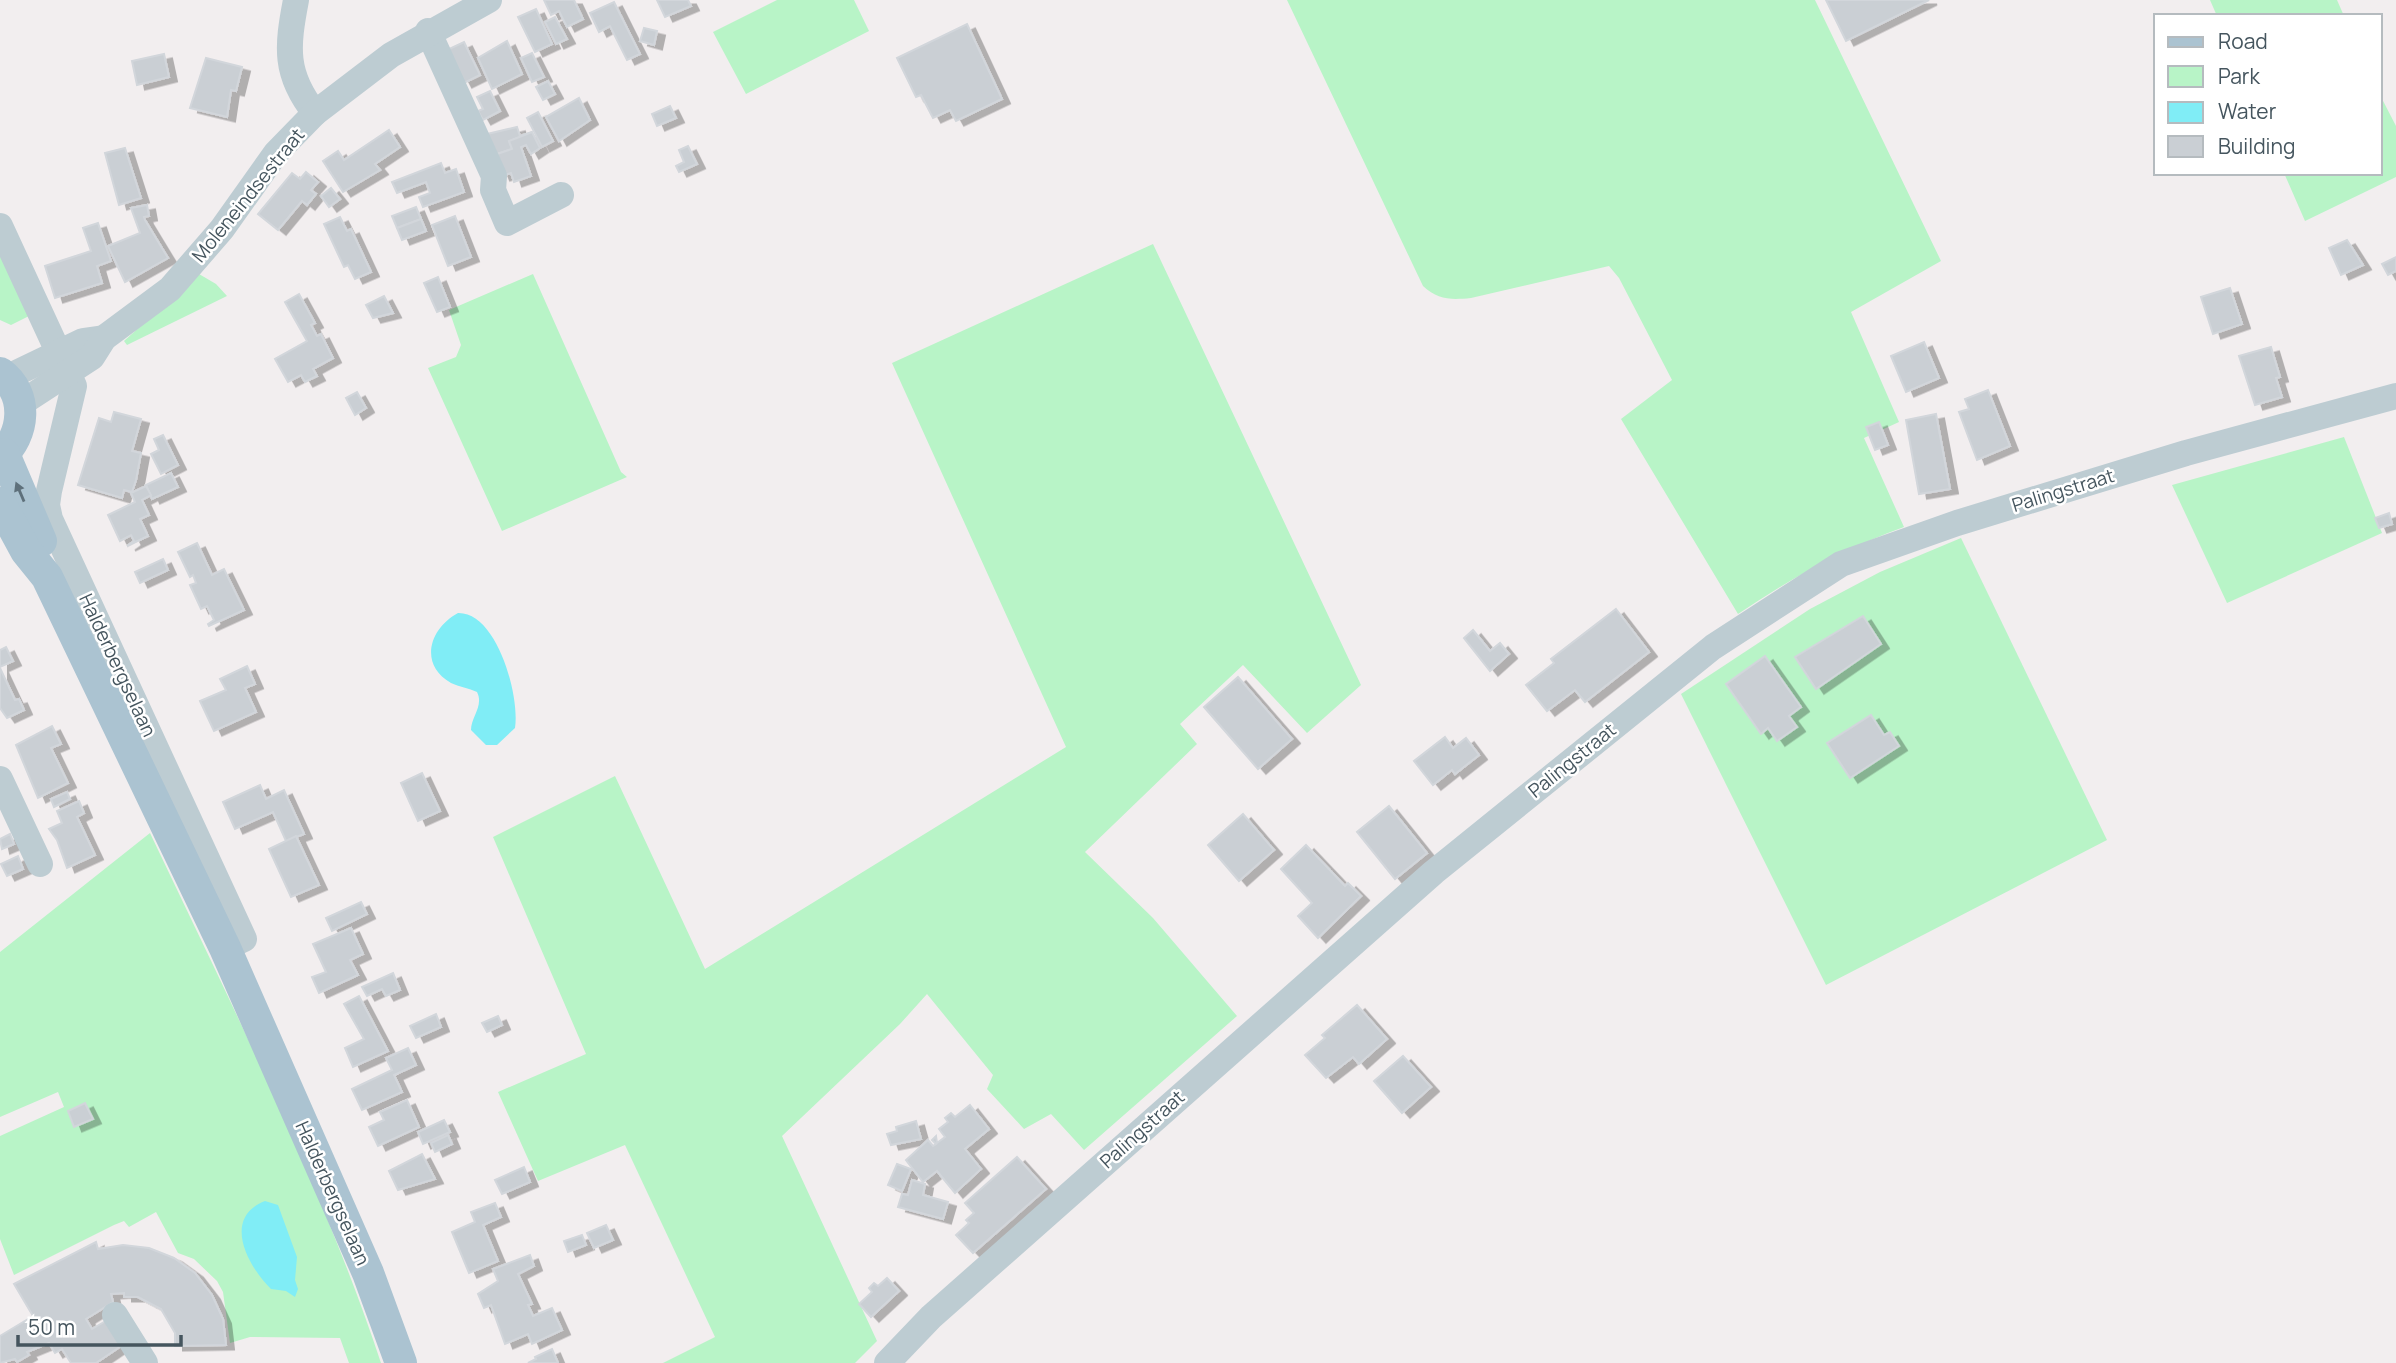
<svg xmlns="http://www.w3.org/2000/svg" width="2396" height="1363" viewBox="0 0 2396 1363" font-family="Manrope,sans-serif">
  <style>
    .green { fill: #b8f4c7 }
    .water { fill: #80edf6 }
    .building { fill: #cacfd4; stroke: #d2d6db; stroke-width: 2; filter: url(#shadow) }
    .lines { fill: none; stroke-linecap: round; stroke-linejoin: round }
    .minor { stroke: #bdccd2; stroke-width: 26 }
    .major { stroke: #abc3d1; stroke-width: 32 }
    .oneway { fill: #5e707b }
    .labels { text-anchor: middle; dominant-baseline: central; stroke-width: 5; stroke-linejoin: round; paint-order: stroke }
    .street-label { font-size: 19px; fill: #45555e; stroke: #fff }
  </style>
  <defs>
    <filter id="shadow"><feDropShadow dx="8" dy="4.5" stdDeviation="0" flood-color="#0004"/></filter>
  </defs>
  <rect width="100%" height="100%" fill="#f2eeef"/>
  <g class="green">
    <polygon points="777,0 854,0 869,31 746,94 713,32"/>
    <path d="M1287,0H1815L1941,261L1851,312L1899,422L1864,438L1904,527C1844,549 1791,578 1738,614L1621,419L1672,380L1619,278L1609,266L1471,298C1451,300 1438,300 1423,286Z"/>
    <polygon points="2210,0 2337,0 2344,16 2217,16"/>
    <polygon points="2380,95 2396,126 2396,177 2305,221 2284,173 2380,173"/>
    <polygon points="0,230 35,313 11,325 0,320"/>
    <polygon points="1153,244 1361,685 1307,733 1243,665 1180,724 1197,744 1085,852 1153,918 1237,1016 1084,1150 1051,1114 1024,1129 987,1089 993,1075 927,994 900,1024 782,1136 877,1341 855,1363 663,1363 715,1337 625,1145 538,1181 498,1092 586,1054 493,837 615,776 705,969 1066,747 892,363"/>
    <polygon points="199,274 216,284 227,296 127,345 124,341"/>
    <polygon points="533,274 621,472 627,477 502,531 428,368 456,357 461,345 449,310"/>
    <polygon points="2344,437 2382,533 2227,603 2172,485"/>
    <polygon points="1961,538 2107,840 1826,985 1681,694 1810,609 1880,572"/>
    <path d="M150,833C232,1006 320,1180 381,1363H349L340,1338L250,1337L230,1343L223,1292L217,1281L194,1259L178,1253L156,1212L129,1227L124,1221L114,1225L14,1275L0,1239V1136L64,1107L58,1092L0,1117V952Z"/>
  </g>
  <g class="water">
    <path d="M458,613C497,612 520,696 515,728L497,745H486L471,730C471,717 484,706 477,692C469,688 459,687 451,683C418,664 430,628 458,613Z"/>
    <path d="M265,1201L278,1205L297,1257L295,1280L298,1289L295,1297L286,1291L271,1289C247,1265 222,1218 265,1201Z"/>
  </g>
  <g class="building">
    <polygon points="544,0 574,0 583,19 567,27 559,11 551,15"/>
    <polygon points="657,0 688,0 691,6 665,17"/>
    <polygon points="1826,0 1929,0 1846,41"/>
    <polygon points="614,2 640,54 627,60 610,26 599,32 590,13"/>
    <polygon points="536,9 552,44 535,52 518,17"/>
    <polygon points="555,17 567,39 556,44 545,22"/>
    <polygon points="967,24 1002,99 956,121 950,110 933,118 921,95 916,97 897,58"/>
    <polygon points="644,28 657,31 654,45 640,41"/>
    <polygon points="507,41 522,74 492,89 478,58"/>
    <polygon points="464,42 480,75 464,83 447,50"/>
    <polygon points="532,53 544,77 532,82 521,58"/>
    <polygon points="164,54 169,77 137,85 132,61"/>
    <polygon points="206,58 242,67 236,91 231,90 227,117 190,108"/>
    <polygon points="548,81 555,94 543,100 536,87"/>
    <polygon points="490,91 500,111 483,120 478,111 483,109 477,97"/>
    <polygon points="579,98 590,120 559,141 546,117"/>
    <polygon points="670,106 676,118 657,126 652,114"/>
    <polygon points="538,112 553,141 542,147 527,118"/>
    <polygon points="517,127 520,136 532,132 520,137 509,141 512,149 494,155 487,134"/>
    <polygon points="389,130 400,147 375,164 380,170 343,192 323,161 338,151 344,160"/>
    <polygon points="532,132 540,148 531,154 526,145 521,147 531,176 514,182 511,173 502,176 494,155 512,149 509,141"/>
    <polygon points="688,146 697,164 679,172 676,166 684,162 679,150"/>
    <polygon points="125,148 141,198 119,205 105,153"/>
    <polygon points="441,163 445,173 456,169 464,192 423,207 419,197 430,193 426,182 397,193 392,182"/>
    <polygon points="306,172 318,182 311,190 316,194 307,205 302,201 278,230 258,214 292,173 300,179"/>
    <polygon points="331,188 340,199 329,207 321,196"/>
    <polygon points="147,205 149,216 144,217 145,220 168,258 125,282 108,246 140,233 131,208"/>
    <polygon points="416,207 421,219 397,228 392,216"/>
    <polygon points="455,216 471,257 448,266 432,225"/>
    <polygon points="340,217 347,231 351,229 371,272 355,279 348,265 344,267 324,224"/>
    <polygon points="421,219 426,231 402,240 397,228"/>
    <polygon points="98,223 111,261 97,266 102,283 55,298 45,266 91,251 83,228"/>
    <polygon points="2347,240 2363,265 2341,275 2329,248"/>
    <polygon points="2396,257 2396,271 2388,275 2382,264"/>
    <polygon points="438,277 450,307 437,312 424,283"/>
    <polygon points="2230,288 2242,324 2213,334 2201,297"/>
    <polygon points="299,294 315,323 311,325 317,336 321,334 333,358 313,369 317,376 305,382 301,375 288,382 275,359 307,341 285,302"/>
    <polygon points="384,296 393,313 373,318 366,305"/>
    <polygon points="1924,342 1939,378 1906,392 1891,356"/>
    <polygon points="2271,347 2280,377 2276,378 2282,397 2255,405 2239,356"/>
    <polygon points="1988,390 2010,446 1977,460 1959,412 1969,409 1965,399"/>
    <polygon points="357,392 366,408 355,415 346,398"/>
    <polygon points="114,412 141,419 132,451 141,453 136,480 132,492 124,490 122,498 78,485 99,418 111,422"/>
    <polygon points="1936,414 1950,489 1919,494 1906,420"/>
    <polygon points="1879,422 1888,445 1875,450 1866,427"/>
    <polygon points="163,435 178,465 161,474 151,454 159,450 154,439"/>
    <polygon points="171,473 178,487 152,499 146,485"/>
    <polygon points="146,486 151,495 142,500 149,515 140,519 148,536 127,546 134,541 131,535 120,541 108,515 135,502 131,493"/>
    <polygon points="2389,513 2392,524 2379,528 2375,518"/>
    <polygon points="197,543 212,575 224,569 244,610 209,626 208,624 214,620 207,606 201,609 190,585 196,583 193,575 190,577 178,552"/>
    <polygon points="163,559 168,570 140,583 135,572"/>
    <polygon points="1616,609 1649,652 1585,702 1575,690 1547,711 1526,685 1554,663 1551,659"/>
    <polygon points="1863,616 1881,644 1816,689 1795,657"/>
    <polygon points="1473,630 1490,651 1500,643 1509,654 1490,671 1464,638"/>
    <polygon points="6,647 13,661 0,667 0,650"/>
    <polygon points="1765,656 1801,707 1789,716 1797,727 1777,741 1768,728 1761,734 1726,684"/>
    <polygon points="247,666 255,684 245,688 256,712 214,731 200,701 226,690 220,679"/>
    <polygon points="0,668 15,700 19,699 24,710 7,718 0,708"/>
    <polygon points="1238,677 1292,739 1258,769 1204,707"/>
    <polygon points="1871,715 1884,735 1890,732 1899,746 1850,778 1827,743"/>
    <polygon points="52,726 61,744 51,748 68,783 38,798 16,745"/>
    <polygon points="1445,737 1453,748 1466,738 1479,755 1455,774 1452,770 1433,785 1414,761"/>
    <polygon points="422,773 440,811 418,821 401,783"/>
    <polygon points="260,785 266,799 284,790 304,834 286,841 273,812 235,829 223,802"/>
    <polygon points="67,792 70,799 54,807 51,799"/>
    <polygon points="79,801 84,813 77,817 95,855 67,868 57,840 49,829 62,823 57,811"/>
    <polygon points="1389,806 1427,853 1395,879 1357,832"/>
    <polygon points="1243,814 1274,850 1239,881 1208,845"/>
    <polygon points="10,834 14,844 2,849 0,839"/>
    <polygon points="296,836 319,885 291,897 269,849"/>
    <polygon points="1306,845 1345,886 1348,883 1361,896 1318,938 1298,916 1312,903 1281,869"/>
    <polygon points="18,856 23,869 7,876 1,864"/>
    <polygon points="361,902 367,914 332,931 326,918"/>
    <polygon points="351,928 363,954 350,960 358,975 319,993 312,977 326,972 313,944"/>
    <polygon points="393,973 400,990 386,996 382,989 367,996 362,987"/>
    <polygon points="359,996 388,1051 353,1067 345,1048 364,1039 344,1004"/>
    <polygon points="1357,1005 1387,1039 1359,1064 1353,1057 1326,1078 1305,1055 1325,1038 1322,1035"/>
    <polygon points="436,1014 441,1027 416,1038 410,1026"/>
    <polygon points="498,1016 502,1025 487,1032 482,1023"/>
    <polygon points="408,1048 416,1065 394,1075 402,1092 362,1110 352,1089 392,1070 386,1058"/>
    <polygon points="1403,1056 1431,1087 1402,1113 1374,1081"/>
    <polygon points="407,1100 419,1127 378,1146 369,1127 384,1120 380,1112"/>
    <polygon points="85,1103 93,1119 74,1127 68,1111"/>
    <polygon points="970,1105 989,1129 965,1149 981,1169 955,1193 937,1171 923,1182 906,1160 928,1140 933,1146 936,1144 932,1140 936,1136 937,1143 945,1137 939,1129 948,1122 945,1118 951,1113 955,1117"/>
    <polygon points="444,1120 450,1132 423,1144 418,1132"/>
    <polygon points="916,1121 921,1139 891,1145 887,1134 897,1131 896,1127"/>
    <polygon points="448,1135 452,1144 435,1152 431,1143"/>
    <polygon points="422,1154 435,1179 398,1190 389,1171"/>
    <polygon points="1017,1157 1046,1189 973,1253 956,1235 969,1223 966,1220 974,1213 965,1203"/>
    <polygon points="897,1164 911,1169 902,1191 888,1185"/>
    <polygon points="524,1167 530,1182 502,1194 495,1180"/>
    <polygon points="912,1180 925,1184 923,1195 948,1202 943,1219 898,1207 902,1194 908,1195"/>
    <polygon points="495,1203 501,1217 483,1225 498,1261 469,1273 452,1232 475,1222 471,1212"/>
    <polygon points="606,1225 613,1240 594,1248 587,1233"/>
    <polygon points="582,1235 586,1245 568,1252 564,1241"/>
    <polygon points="96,1242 98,1249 123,1245 149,1248 174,1258 195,1273 212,1295 223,1319 226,1345 175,1346 175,1333 161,1309 138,1297 124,1297 124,1293 111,1294 113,1302 86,1319 92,1329 109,1319 124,1344 96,1363 71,1363 62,1349 55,1353 49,1343 27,1352 29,1355 17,1362 15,1359 0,1363 0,1336 33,1316 14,1284"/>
    <polygon points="530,1255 534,1266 518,1274 532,1304 528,1305 533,1316 552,1308 562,1330 532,1344 528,1334 505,1344 491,1305 484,1308 478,1294 498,1281 493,1269"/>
    <polygon points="887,1278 899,1291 871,1317 859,1304 872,1292 869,1288 874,1283 878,1286"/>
    <polygon points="552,1349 558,1363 528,1363 536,1359 535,1357"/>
  </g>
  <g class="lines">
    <g class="minor">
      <path d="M296,0C287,47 284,74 315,113"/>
      <polyline points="428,31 494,176 493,190 507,223 561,195"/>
      <polyline points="0,226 74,386 49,491 47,505 50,519 244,939 225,948"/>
      <polyline points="6,378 83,341 104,338"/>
      <polyline points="20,404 92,357 104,338 170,289 222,229 276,153 315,113 391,55 489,0"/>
      <polyline points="0,779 40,864"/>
      <polyline points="115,1315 145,1363"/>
      <polyline points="887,1363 931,1317 1434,872 1713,647 1841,564 1957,523 2186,453 2396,396"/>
    </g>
    <g class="major">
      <path d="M0,373C29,394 25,435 0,457"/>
      <polyline points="4,454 41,541"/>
      <polyline points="0,503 26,551 47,577 225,948 368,1273 401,1363"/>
    </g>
  </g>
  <defs><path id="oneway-solid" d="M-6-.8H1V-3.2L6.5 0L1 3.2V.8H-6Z" transform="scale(1.75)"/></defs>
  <use class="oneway" href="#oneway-solid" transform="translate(20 492) rotate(-113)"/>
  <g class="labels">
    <g class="street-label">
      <text transform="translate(248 195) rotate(-51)">Moleneindsestraat</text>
      <text transform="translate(2063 490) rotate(-17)">Palingstraat</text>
      <text transform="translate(118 665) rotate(65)">Halderbergselaan</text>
      <text transform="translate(1572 760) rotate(-39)">Palingstraat</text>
      <text transform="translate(1142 1129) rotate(-42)">Palingstraat</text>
      <text transform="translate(333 1193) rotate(66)">Halderbergselaan</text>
    </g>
  </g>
  <rect x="2154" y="14" width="228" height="161" fill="#ffffff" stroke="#b5bbbf" stroke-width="2"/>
  <rect x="2168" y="37" width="35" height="10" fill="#abc3d1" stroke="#b5bbbf" stroke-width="2"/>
  <text x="2218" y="49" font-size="21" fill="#45555e">Road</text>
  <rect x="2168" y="66" width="35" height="21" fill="#b8f4c7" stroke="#b5bbbf" stroke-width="2"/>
  <text x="2218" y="84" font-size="21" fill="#45555e">Park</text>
  <rect x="2168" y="102" width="35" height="21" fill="#80edf6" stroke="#b5bbbf" stroke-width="2"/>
  <text x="2218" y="119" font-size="21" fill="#45555e">Water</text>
  <rect x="2168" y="136" width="35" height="21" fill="#cacfd4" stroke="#b5bbbf" stroke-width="2"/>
  <text x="2218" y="154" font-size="21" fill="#45555e">Building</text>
  <path d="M18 1335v10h163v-10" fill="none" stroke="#45555e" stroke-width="3.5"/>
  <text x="28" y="1335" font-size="21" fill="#45555e" stroke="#ffffff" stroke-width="5" paint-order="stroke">50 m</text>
</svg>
